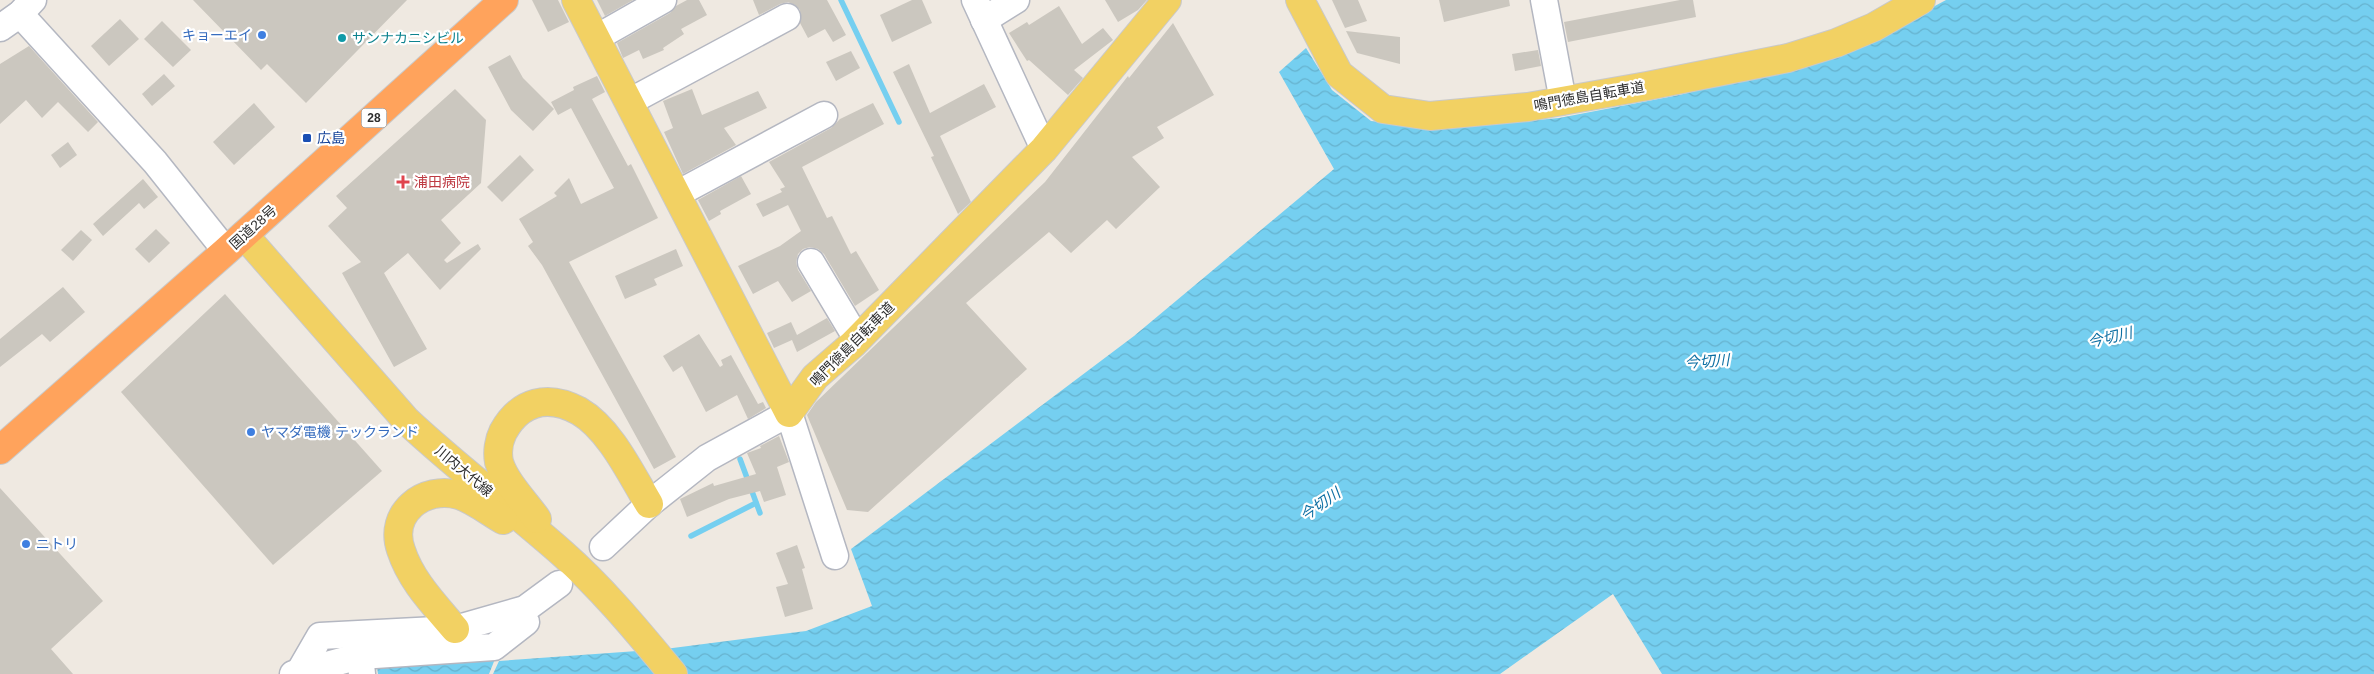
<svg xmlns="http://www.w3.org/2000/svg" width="2374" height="674" viewBox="0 0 2374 674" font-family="Arial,'Noto Sans JP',sans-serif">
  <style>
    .water { fill: url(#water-waves) }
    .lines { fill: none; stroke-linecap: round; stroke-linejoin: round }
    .stream { stroke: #75cff0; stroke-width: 5.5 }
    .building { fill: #cbc7bf }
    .minor-casing { stroke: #b4b7c1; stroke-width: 29 }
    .major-casing { stroke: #c9c9c9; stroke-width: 30 }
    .highway-casing { stroke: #c9c9c9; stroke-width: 30 }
    .minor { stroke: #fff; stroke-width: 26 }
    .major { stroke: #f2d163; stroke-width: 28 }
    .highway { stroke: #ffa35c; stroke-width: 28 }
    .shop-dot { fill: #3f7fe0; stroke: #fff; stroke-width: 2 }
    .culture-dot { fill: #0f9aa8; stroke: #fff; stroke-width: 2 }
    .transit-dot { fill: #1a4fb4; stroke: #fff; stroke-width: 2 }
    .health-dot { fill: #e0444e; stroke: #fff; stroke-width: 2 }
    .labels { text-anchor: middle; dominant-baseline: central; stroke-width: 4.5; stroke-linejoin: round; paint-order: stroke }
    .shield { fill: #fff; stroke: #6d6d6d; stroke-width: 1 }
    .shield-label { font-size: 12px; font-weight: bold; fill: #2e2e2e }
    .shop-label { font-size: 14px; fill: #366cbe; stroke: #fff; text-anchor: start }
    .culture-label { font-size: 14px; fill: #0d838f; stroke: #fff; text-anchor: start }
    .street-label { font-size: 14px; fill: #2e2e2e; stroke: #fff }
    .transit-label { font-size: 14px; fill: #164399; stroke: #fff; text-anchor: start }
    .health-label { font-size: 14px; fill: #be3a42; stroke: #fff; text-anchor: start }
    .water-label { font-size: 15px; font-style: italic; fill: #0d6fa3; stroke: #fff }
  </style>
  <defs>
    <pattern id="water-waves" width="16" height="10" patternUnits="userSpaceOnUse" patternTransform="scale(1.25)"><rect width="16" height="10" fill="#75cff0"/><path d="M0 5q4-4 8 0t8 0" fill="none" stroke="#66b2ce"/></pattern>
  </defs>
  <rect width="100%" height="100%" fill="#efe9e1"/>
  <g class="water">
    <polygon points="1946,0 2374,0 2374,674 1662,674 1613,594 1500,674 493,674 499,661 665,649 806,631 872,606 851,549 1134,336 1334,169 1279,72 1306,48 1332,90 1371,121 1412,127 1492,124 1559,118 1679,95 1845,54"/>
    <polygon points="495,659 489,674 378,674 376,660"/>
  </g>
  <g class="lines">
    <g class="stream">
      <polyline points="841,0 899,122"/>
      <polyline points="740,459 760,513"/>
      <polyline points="691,536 756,503"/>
    </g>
  </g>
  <g class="building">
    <polygon points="193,0 407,0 306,103 267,64 261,70"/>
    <polygon points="532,0 558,0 569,22 548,32"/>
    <polygon points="597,0 633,0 605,16"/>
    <polygon points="687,0 699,0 707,15 681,29 684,34 663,48 664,50 643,59 639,50 623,58 617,43 670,13 676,6"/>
    <polygon points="753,0 827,0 846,35 833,42 825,29 808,38 800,23 800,10 795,5 788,2 780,4 759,15"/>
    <polygon points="912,0 922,0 932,23 892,42 880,15"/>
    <polygon points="1105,0 1147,0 1138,10 1118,22"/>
    <polygon points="1332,0 1358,0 1367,21 1345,28"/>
    <polygon points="1439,0 1509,0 1510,6 1444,22"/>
    <polygon points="1680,0 1693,0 1696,17 1568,42 1564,22"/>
    <polygon points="1059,6 1082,44 1103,28 1113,40 1074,70 1083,78 1068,95 1029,60 1027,61 1009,33 1027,22 1029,25"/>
    <polygon points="120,19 139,39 109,66 91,46"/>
    <polygon points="162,21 191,50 173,67 144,39"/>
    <polygon points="1173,23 1214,95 1157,127 1164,138 1132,157 1160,187 1116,229 1107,220 1071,253 1049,232 966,303 1027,369 868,512 847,510 807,415 816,402 1045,182 1128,76 1129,78"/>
    <polygon points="1346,31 1400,37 1400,64 1357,53"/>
    <polygon points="29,46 98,122 88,132 58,102 42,118 26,100 0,124 0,64"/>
    <polygon points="1538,50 1541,66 1515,71 1512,54"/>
    <polygon points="851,51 860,68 836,81 826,62"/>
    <polygon points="510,55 523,78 554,109 533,131 511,110 488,67"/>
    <polygon points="909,64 930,113 984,84 996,107 940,136 971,202 958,214 931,157 934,156 893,72"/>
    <polygon points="164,74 175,86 152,106 142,94"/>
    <polygon points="597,76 605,92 592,99 628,166 631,164 658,218 569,262 676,457 654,469 542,265 528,246 533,242 519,219 557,196 554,193 569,178 581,204 614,188 571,108 558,115 551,102 574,90 573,87"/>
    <polygon points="455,89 486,120 481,183 441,220 461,243 444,260 447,263 478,244 481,249 440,290 408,253 384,273 427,349 394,367 342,273 361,262 328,226 347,208 336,196"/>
    <polygon points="692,89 702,115 758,91 767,108 724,128 736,145 683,174 664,132 673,128 663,101"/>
    <polygon points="254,103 275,127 234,165 213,142"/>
    <polygon points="873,103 884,124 802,167 827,218 832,216 851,254 856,251 879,290 855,306 824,254 818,249 810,247 803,249 798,254 796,262 798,270 811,291 792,302 778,281 753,294 738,266 780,246 801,231 788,205 763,217 756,204 782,192 780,189 785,187 769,162 831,128 840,119"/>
    <polygon points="68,142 77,155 60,168 51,155"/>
    <polygon points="520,155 534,170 502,202 487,187"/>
    <polygon points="741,176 751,194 720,211 721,214 709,221 698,200"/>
    <polygon points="143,179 158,197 144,209 139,203 103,236 93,224"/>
    <polygon points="156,229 170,243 149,263 135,249"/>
    <polygon points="81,230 92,240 73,261 61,250"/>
    <polygon points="676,249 683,266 654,279 657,285 625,299 615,276"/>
    <polygon points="63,287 85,312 50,342 42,334 0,367 0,339"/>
    <polygon points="225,294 382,471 273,565 121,392"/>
    <polygon points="827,318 835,331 797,352 792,340 774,348 767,333 791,322 797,335"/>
    <polygon points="699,334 720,367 723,365 721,360 731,355 758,404 763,402 766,408 748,419 737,395 706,412 682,366 673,372 663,356"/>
    <polygon points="779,436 789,462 777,467 786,495 764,502 760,491 729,499 687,517 680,499 713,483 714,486 756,474 747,453 761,448 760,446"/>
    <polygon points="0,488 103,601 51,649 73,674 0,674"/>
    <polygon points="797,545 805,568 802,569 813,609 785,617 776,587 788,584 776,553"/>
  </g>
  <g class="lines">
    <defs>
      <g id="minor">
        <polyline points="975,0 1044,149"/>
        <polyline points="1544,0 1563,101"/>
        <polyline points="20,14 155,162 226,251"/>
        <polyline points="984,20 1016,0"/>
        <polyline points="0,28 20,14 33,0"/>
        <polyline points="596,38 663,0"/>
        <polyline points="629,102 787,17"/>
        <polyline points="677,194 824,115"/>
        <polyline points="811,262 857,339"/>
        <polyline points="603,547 649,504 707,458 789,413 835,556"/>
        <polyline points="360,656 494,647 526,622"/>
        <polyline points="293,674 360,656 362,674"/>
        <polyline points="298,674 320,636 455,629 525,609 559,584"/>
      </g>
      <g id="major">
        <polyline points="576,0 789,413 815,377 853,344 1044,149 1167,0"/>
        <polyline points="1300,0 1339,74 1383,109 1430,116 1528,107 1647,86 1788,58 1836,43 1874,27 1921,0"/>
        <path d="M244,235L406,420C456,467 511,508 562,553C603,589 638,632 673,674"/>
        <path d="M537,519C524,501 505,482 499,462C497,452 499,440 503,432C520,401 548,394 579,411C610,429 631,474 649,504"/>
        <path d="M455,629C434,604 411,581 401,550C388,513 424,485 459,495C474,500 489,512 503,520"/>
      </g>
      <polyline id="highway" points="0,450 226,251 504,0"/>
    </defs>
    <use href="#minor" class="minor-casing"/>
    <use href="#major" class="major-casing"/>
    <use href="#highway" class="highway-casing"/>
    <use href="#minor" class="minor"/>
    <use href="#major" class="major"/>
    <use href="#highway" class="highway"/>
  </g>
  <g class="shop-dot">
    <circle cx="262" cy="35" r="5"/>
    <circle cx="251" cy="432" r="5"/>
    <circle cx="26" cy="544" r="5"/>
  </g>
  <circle class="culture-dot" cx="342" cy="38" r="5"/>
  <rect class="transit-dot" x="302" y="133" width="10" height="10" rx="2.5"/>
  <path class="health-dot" d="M400.5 174.5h5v5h5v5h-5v5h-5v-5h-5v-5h5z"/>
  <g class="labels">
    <rect class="shield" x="361.5" y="108.5" width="25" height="19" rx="4"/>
    <g class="shield-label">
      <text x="374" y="118">28</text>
    </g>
    <g class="shop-label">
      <text x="252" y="35" text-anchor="end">キョーエイ</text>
      <text x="261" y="432">ヤマダ電機 テックランド</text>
      <text x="36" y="544">ニトリ</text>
    </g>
    <g class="culture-label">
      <text x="352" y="38">サンナカニシビル</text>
    </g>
    <g class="street-label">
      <text transform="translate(1589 96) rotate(-10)">鳴門徳島自転車道</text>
      <text transform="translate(253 227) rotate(-42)">国道28号</text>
      <text transform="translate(852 344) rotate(-45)">鳴門徳島自転車道</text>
      <text transform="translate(464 471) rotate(40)">川内大代線</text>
    </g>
    <g class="transit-label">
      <text x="317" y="138">広島</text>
    </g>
    <g class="health-label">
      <text x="414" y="182">浦田病院</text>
    </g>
    <g class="water-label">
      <text transform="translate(2110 337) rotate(-13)">今切川</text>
      <text transform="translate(1707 361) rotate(-4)">今切川</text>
      <text transform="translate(1320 504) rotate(-35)">今切川</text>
    </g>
  </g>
</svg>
